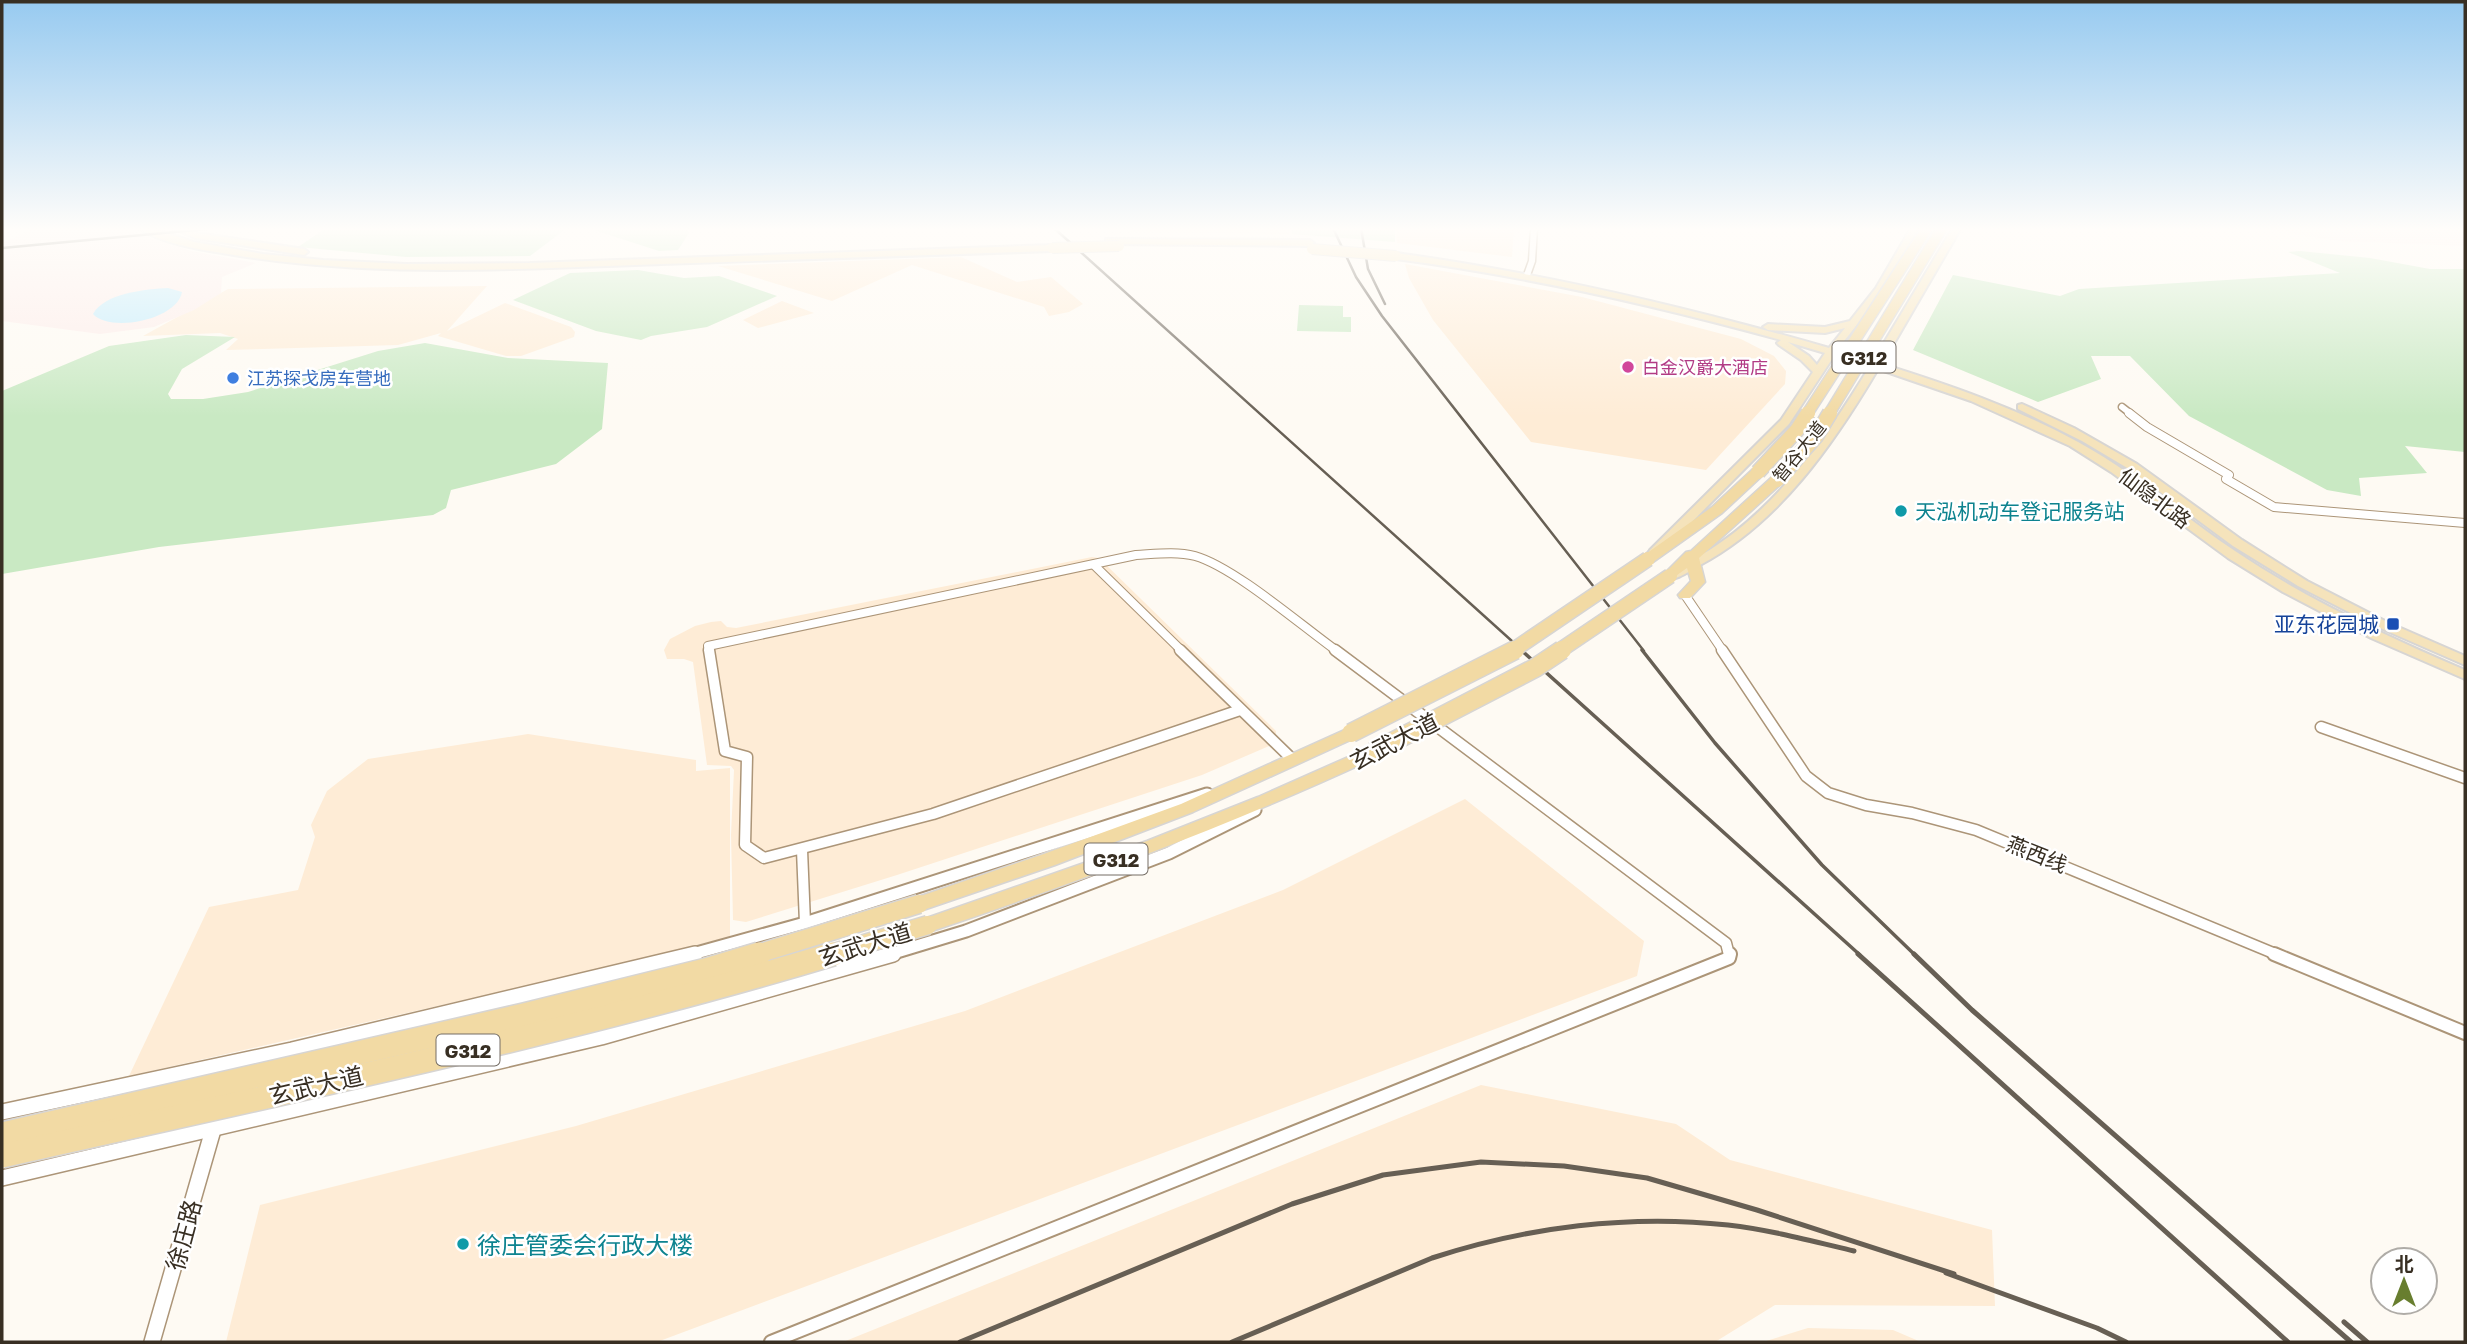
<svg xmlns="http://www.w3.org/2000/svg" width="2467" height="1344" viewBox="0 0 2467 1344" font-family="'Golos Text','Noto Sans SC',sans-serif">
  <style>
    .built { fill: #feecd6 }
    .education { fill: #fcece9 }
    .green { fill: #c9e9c3 }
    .water { fill: #bfebfc }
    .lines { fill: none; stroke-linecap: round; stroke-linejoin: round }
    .minor-far3-casing { stroke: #ac9578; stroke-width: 9 }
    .minor-far2-casing { stroke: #ac9578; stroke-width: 10 }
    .minor-far1-casing { stroke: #ac9578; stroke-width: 13 }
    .minor-casing { stroke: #ac9578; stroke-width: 16 }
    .tertiary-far1-casing { stroke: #ac9578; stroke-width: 15 }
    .tertiary-casing { stroke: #ac9578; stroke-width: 18 }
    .primary-casing { stroke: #d7d5d3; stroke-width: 4 }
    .trunk-casing { stroke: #d7d5d3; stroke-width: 3 }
    .minor-far3 { stroke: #fff; stroke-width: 6 }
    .minor-far2 { stroke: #fff; stroke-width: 8 }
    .minor-far1 { stroke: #fff; stroke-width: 10 }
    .minor { stroke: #fff; stroke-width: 12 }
    .tertiary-far1 { stroke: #fff; stroke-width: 11 }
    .tertiary { stroke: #fff; stroke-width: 15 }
    .primary { fill: #f5e3bb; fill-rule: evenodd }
    .trunk { fill: #f2daa4; fill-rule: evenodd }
    .rail-far2 { stroke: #675f54; stroke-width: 2.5 }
    .rail-far1 { stroke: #675f54; stroke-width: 3.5 }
    .rail { stroke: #675f54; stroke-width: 5 }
    .primary-bridge-casing { stroke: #d7d5d3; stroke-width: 12; stroke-linecap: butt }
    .trunk-bridge-far3-casing { stroke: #d7d5d3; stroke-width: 13; stroke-linecap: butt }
    .trunk-bridge-far2-casing { stroke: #d7d5d3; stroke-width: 17; stroke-linecap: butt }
    .trunk-bridge-far1-casing { stroke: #d7d5d3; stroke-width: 21; stroke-linecap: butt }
    .trunk-bridge-casing { stroke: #d7d5d3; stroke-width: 26; stroke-linecap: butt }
    .primary-bridge { stroke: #f5e3bb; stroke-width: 10 }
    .trunk-bridge-far3 { stroke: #f2daa4; stroke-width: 10 }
    .trunk-bridge-far2 { stroke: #f2daa4; stroke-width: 14 }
    .trunk-bridge-far1 { stroke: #f2daa4; stroke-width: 18 }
    .trunk-bridge { stroke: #f2daa4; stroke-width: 23 }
    .hotel-dot { fill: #d1479c; stroke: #fff; stroke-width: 2.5 }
    .shop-dot { fill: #3f7fe0; stroke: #fff; stroke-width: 2.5 }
    .culture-dot { fill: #0f9aa8; stroke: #fff; stroke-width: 2.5 }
    .transit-dot { fill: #1a4fb4; stroke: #fff; stroke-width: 2.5 }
    .labels { text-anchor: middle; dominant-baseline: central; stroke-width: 5; stroke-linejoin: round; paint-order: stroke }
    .far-hotel-label { font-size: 18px; fill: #b23c85; stroke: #fff; text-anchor: start }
    .far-shop-label { font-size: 18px; fill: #366cbe; stroke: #fff; text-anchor: start }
    .far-street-label { font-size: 18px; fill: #382f23; stroke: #fff }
    .shield { fill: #fff; stroke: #746d65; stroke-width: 2 }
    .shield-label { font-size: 19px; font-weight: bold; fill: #382f23 }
    .street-label { font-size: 21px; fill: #382f23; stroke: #fff }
    .culture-label { font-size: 21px; fill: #0d838f; stroke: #fff; text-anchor: start }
    .transit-label { font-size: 21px; fill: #164399; stroke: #fff; text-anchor: end }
    .near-street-label { font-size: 24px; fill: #382f23; stroke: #fff }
    .near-culture-label { font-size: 24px; fill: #0d838f; stroke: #fff; text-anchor: start }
  </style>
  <rect width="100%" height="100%" fill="#fefaf3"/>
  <g class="built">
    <polygon points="1132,228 1289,228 1289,234 1131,232"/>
    <polygon points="1396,228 1514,228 1512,257 1397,243"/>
    <polygon points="961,257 1017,282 1051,277 1083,304 1069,312 1049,316 1044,307 912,265 832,301 718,266"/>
    <polygon points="1405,264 1582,297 1741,339 1774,356 1786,371 1785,384 1706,470 1531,442 1433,320 1409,278"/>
    <polygon points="487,286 447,331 505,303 571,327 575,332 574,337 521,356 506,356 438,336 441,333 398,345 226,350 238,339 220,333 143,336 228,289"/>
    <polygon points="782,301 814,313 758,328 743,320"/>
    <polygon points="1092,557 1099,558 1276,731 1276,743 1202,775 897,875 746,922 733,920 731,835 734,770 731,766 707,765 693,662 684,659 667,659 664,650 670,639 695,626 711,622 721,621 727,627 736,628"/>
    <polygon points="528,734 696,760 696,771 730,768 730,937 517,988 129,1076 209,907 298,890 315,837 311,825 327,791 368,759"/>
    <polygon points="1465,799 1644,941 1637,976 657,1342 226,1342 260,1205 576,1126 965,1011 1283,890"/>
    <polygon points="1481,1085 1676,1124 1730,1160 1992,1230 1995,1306 1775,1305 1715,1342 843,1342"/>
    <polygon points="1808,1328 1893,1330 1921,1342 1763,1342"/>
  </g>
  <g class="education">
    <polygon points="35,228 121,228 191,251 256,263 222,277 221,293 194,310 154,327 100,334 2,321 2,243"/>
    <polygon points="2255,228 2465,228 2465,246 2339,241"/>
  </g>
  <g class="green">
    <polygon points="326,228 567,228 530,256 406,257 298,247"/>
    <polygon points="588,228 687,228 689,233 678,250 659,251"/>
    <polygon points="1292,228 1395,228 1395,242 1292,234"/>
    <polygon points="2300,251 2370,258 2430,269 2465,269 2465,452 2405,446 2427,473 2359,478 2361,496 2327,490 2189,416 2130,356 2091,356 2101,379 2038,402 1913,350 1953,275 2060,296 2079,289 2340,273 2288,252"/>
    <polygon points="638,270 684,278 719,276 777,296 707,327 651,336 641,340 596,331 513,300 570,273"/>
    <polygon points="1299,305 1343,306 1343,317 1351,317 1351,332 1297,331"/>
    <polygon points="186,335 235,337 182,369 168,394 171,399 203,399 248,392 378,351 425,343 508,358 608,363 602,429 556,464 451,490 446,508 433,515 159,547 2,574 2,391 109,346"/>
  </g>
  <path class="water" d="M168,288L182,292C177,320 110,333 93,314C104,293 147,289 168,288Z"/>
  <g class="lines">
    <defs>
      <g id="minor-far3">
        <polyline points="1527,275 1532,261 1534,228"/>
        <polyline points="2122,407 2131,414"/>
      </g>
      <g id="minor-far2">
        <polyline points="2129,413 2147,427 2229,475 2226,479 2274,507 2465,523"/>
        <polyline points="1094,565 1182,651"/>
        <polyline points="1685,595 1723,651"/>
        <path d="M709,651L708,646L1136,555C1155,554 1176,551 1195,556C1234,567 1302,626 1337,651"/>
      </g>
      <g id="minor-far1">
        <polyline points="709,650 725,751 747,757 745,845 764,858 933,814 1240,710"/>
        <polyline points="1180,650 1293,760"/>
        <polyline points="1335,650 1726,943 1729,955"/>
        <polyline points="1722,650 1806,776 1828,793 1866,805 1912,813 1976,830 2278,955"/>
        <polyline points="2321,727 2465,778"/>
        <polyline points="802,850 805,923"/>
      </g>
      <g id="minor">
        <polyline points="2274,954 2465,1033"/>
        <polyline points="771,1342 1729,958 1730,954"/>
      </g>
      <g id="tertiary-far1">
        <polyline points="689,955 805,923 1207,794"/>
        <polyline points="887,955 966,931 1169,853 1255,810"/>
      </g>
      <g id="tertiary">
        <polyline points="2,1112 292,1050 695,954"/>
        <polyline points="2,1178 601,1037 893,954"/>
        <polyline points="152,1342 215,1123"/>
      </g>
      <g id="primary">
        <path d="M138,228H151L194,242L263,254L323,260L406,264L530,263L1052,245L1056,248L1052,251C922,255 792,260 661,264C519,269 376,278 234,255C203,250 165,245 138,228Z"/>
        <polygon points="172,228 185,228 197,233 304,249 308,252 304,255 195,238"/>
        <path d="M1911,228H1919L1885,289L1837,350L1873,361L1948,236L1953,228H1961L1882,364C1949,385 2016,408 2078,442C2134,472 2182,516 2235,551C2306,599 2386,636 2465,670V679L2371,638L2283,592L2228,558L2111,472L2070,446L1971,401L1878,369C1833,445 1779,523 1700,565C1689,571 1677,581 1665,579L1664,576L1665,573C1680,566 1695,559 1708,551C1778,507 1828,435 1870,366L1834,356L1789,424L1658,556L1654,557L1648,553L1650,550L1781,420L1813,372L1801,360L1779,345L1777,343L1781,340C1654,305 1526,276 1396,259L1392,256L1396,253C1543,273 1687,307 1829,348L1845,328L1825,333L1768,330L1763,327L1768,324L1825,327L1850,321L1876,288ZM1788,342L1825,353L1817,365L1809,356Z"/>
        <polygon points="1106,239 1310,240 1314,243 1310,246 1109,244 1106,243"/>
        <polygon points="2022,404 2074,428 2137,464 2242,540 2307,581 2387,622 2465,656 2465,665 2378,627 2298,586 2233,546 2129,469 2082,441 2018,409 2018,405"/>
      </g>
      <g id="trunk">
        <polygon points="1758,468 1764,472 1763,475 1722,513 1653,562 1643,562 1641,559 1643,556 1712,507 1753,469"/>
        <polygon points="1777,476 1783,480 1782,483 1699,558 1705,582 1690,598 1680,598 1678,595 1691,581 1687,568 1670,580 1663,576 1665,573 1686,552 1691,551 1772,477"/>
        <polygon points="1351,727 1359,733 1357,737 1193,812 1055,865 926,909 919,911 912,909 909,904 912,899 1041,855 1181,804"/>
        <path d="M1373,746L1381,752L1379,756C1234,824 1086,879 935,930L928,932L921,930L918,925L921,920L1147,841L1258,797Z"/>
      </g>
    </defs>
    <use href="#minor-far3" class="minor-far3-casing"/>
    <use href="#minor-far2" class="minor-far2-casing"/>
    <use href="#minor-far1" class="minor-far1-casing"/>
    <use href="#minor" class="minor-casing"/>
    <use href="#tertiary-far1" class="tertiary-far1-casing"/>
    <use href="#tertiary" class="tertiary-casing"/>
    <use href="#primary" class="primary-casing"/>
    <use href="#trunk" class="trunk-casing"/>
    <use href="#minor-far3" class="minor-far3"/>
    <use href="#minor-far2" class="minor-far2"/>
    <use href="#minor-far1" class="minor-far1"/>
    <use href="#minor" class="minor"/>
    <use href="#tertiary-far1" class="tertiary-far1"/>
    <use href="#tertiary" class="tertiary"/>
    <use href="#primary" class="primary"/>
    <use href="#trunk" class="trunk"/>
    <g class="rail-far2">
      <polyline points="1054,228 1523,651"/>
      <polyline points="1333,228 1356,277 1382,316 1644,651"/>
      <polyline points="1361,228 1368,269 1385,304"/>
      <polyline points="2,248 217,228"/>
    </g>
    <g class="rail-far1">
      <polyline points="1521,650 1860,955"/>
      <polyline points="1642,650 1715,743 1822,865 1915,955"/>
    </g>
    <g class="rail">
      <polyline points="1858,954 2288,1342"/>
      <polyline points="1914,954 1972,1010 2351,1342"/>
      <polyline points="1946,1273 2097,1328 2126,1342"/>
      <polyline points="2344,1322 2367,1342"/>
      <polyline points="960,1342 1292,1204 1383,1175 1481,1162 1564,1166 1647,1178 1757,1210 1954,1274"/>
      <path d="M1232,1342L1432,1258C1527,1227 1629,1214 1728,1225C1771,1230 1812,1241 1854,1251"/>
    </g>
    <defs>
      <g id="primary-bridge">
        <polyline points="1052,248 1119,246"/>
        <polyline points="1312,249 1396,256"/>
      </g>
      <g id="trunk-bridge-far3">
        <polyline points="1807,414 1927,228"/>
        <polyline points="1829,414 1942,228"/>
      </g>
      <g id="trunk-bridge-far2">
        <polyline points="1758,472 1797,430 1808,413"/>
        <polyline points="1777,480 1816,436 1830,413"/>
        <polyline points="1512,651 1648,559"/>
        <polyline points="1559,651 1670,576"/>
      </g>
      <g id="trunk-bridge-far1">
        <polyline points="1351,733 1515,650"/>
        <polyline points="1373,752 1535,668 1562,650"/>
        <polyline points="754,955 919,904"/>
        <polyline points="827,955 928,925"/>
      </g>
      <g id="trunk-bridge">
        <polyline points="2,1134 524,1015 706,970 759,954"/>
        <path d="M2,1156C280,1093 560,1036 833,954"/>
      </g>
    </defs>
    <use href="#primary-bridge" class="primary-bridge-casing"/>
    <use href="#trunk-bridge-far3" class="trunk-bridge-far3-casing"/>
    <use href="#trunk-bridge-far2" class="trunk-bridge-far2-casing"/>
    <use href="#trunk-bridge-far1" class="trunk-bridge-far1-casing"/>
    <use href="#trunk-bridge" class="trunk-bridge-casing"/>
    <use href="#primary-bridge" class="primary-bridge"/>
    <use href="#trunk-bridge-far3" class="trunk-bridge-far3"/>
    <use href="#trunk-bridge-far2" class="trunk-bridge-far2"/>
    <use href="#trunk-bridge-far1" class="trunk-bridge-far1"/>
    <use href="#trunk-bridge" class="trunk-bridge"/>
  </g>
  <linearGradient id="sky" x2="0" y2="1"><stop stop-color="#97caf0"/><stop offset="0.55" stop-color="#fffdfa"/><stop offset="1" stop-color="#fffdfa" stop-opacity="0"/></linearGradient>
  <rect width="2467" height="417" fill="url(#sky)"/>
  <circle class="hotel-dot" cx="1628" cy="367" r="7"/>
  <circle class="shop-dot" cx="233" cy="378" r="7"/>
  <g class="culture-dot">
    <circle cx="1901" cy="511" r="7"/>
    <circle cx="463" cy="1244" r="7"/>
  </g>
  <rect class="transit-dot" x="2386" y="617" width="14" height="14" rx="3.5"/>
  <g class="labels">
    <g class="far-hotel-label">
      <text x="1642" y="367">白金汉爵大酒店</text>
    </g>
    <g class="far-shop-label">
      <text x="247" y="378">江苏探戈房车营地</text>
    </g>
    <g class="far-street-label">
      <text transform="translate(1799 451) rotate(-51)">智谷大道</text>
    </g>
    <g class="shield">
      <rect x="1832.5" y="341.5" width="63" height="31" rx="5"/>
      <rect x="1084.5" y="843.5" width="63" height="31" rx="5"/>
      <rect x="436.5" y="1034.5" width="63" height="31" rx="5"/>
    </g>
    <g class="shield-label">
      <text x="1864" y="357">G312</text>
      <text x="1116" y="859">G312</text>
      <text x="468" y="1050">G312</text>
    </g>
    <g class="street-label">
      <text transform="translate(2155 498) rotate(37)">仙隐北路</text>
      <text transform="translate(2037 854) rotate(22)">燕西线</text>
    </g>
    <g class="culture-label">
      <text x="1915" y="511">天泓机动车登记服务站</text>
    </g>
    <g class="transit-label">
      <text x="2379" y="624">亚东花园城</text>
    </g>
    <g class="near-street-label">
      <text transform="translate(1394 741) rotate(-27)">玄武大道</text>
      <text transform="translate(865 944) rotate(-17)">玄武大道</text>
      <text transform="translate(316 1085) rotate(-13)">玄武大道</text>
      <text transform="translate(183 1235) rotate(-75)">徐庄路</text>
    </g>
    <g class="near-culture-label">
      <text x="477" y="1244">徐庄管委会行政大楼</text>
    </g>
  </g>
  <rect width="2467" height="1344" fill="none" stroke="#382f23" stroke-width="7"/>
  <g transform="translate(2404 1281)"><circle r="33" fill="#ffffff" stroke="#afaca7" stroke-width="2"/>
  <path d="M0-5L12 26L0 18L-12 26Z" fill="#687e2f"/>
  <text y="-10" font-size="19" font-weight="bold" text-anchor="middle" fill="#382f23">北</text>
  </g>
</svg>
